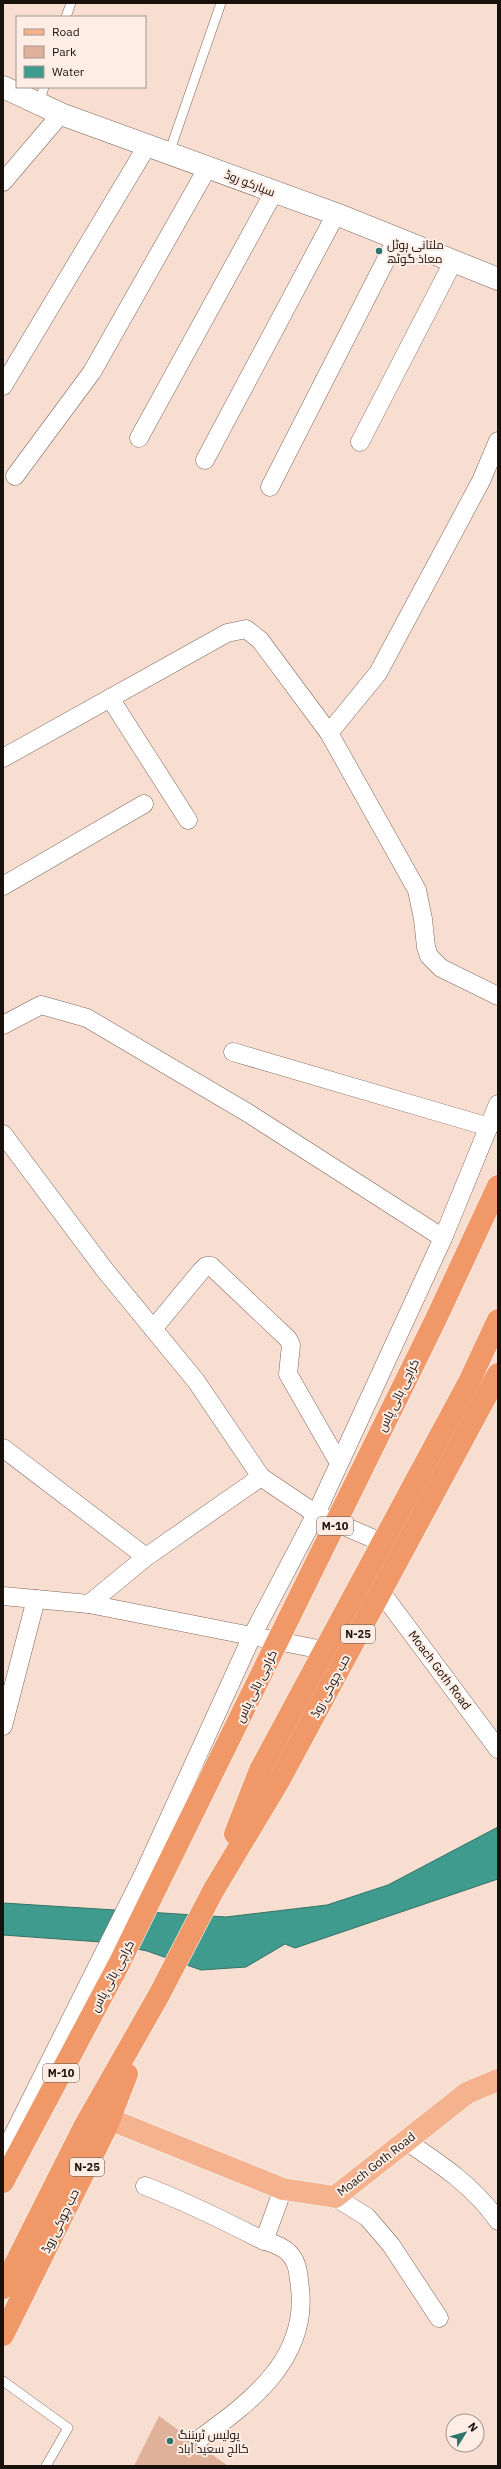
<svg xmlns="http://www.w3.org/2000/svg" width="501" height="2469" viewBox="0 0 501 2469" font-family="'IBM Plex Sans',Cairo,sans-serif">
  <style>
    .green { fill: #e0b199 }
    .water { fill: #3e9b8d; stroke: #337266 }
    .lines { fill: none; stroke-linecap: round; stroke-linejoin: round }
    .service-casing { stroke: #7e675c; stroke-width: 10 }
    .minor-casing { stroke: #7e675c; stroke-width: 19 }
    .tertiary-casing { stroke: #7e675c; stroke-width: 23 }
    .primary-casing { stroke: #fff; stroke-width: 23 }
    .trunk-casing { stroke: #fff; stroke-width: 23 }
    .service { stroke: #fff; stroke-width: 9 }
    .minor { stroke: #fff; stroke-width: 18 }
    .tertiary { stroke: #fff; stroke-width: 22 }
    .primary { stroke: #f4b28e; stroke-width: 22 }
    .trunk { stroke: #f09868; stroke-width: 22 }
    .poi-dot { fill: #2f746a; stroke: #fdede5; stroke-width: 1.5 }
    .labels { text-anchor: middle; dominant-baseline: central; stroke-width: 4; stroke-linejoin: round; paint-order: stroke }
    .shield { fill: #fdede5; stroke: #5d534d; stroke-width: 1 }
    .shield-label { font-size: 11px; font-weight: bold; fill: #19110c }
    .street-label { font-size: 12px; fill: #19110c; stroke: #fdede5 }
    .poi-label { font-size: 12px; fill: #19110c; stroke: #fdede5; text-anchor: start }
  </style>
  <rect width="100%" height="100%" fill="#f8ded1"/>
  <polygon class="green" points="159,2416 228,2466 134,2466"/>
  <polygon class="water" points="498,1827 498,1879 295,1948 285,1944 246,1967 201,1970 147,1951 101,1942 3,1935 3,1903 226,1917 327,1905 388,1885"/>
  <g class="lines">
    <defs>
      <g id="service">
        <polyline points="66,17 71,3"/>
        <polyline points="39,104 44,87"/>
        <polyline points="169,153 221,3"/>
        <polyline points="3,2381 68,2428 46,2466"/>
      </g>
      <g id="minor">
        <polyline points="3,182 61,114"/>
        <polyline points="3,386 147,146"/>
        <polyline points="139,438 274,192"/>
        <polyline points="360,442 453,262"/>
        <polyline points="205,460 336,214"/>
        <polyline points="15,476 92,372 208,167"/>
        <polyline points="270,487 396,240"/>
        <polyline points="110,698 188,820"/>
        <polyline points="329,733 417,890 423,919 426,947 429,956 441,968 498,996"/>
        <polyline points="3,758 227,633 246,629 260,640 329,733 378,673 481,481 498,441"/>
        <polyline points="3,886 144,804"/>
        <polyline points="3,1025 41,1005 87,1018 248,1113 443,1238"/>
        <polyline points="233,1052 489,1127"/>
        <polyline points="3,1134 104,1269 196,1381 261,1477 316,1514 381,1542"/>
        <polyline points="153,1329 201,1271 206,1266 211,1266 288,1339 291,1345 288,1374 339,1463"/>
        <polyline points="3,1448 146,1557"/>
        <polyline points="381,1592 498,1749"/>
        <polyline points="3,1596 89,1604 323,1650"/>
        <polyline points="89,1604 146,1557 261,1477"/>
        <polyline points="3,1726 36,1599"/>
        <path d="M406,2141C439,2163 475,2187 498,2221"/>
        <polyline points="3,2155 144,1873 252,1636 316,1514 443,1238 498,1104"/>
        <path d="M145,2186C184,2201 221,2219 258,2238C269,2243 279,2244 288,2252C299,2263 298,2274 300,2288C308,2358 252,2401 202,2437"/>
        <polyline points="335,2197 367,2217 391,2245 439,2318"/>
        <polyline points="264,2241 283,2189"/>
      </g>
      <polyline id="tertiary" points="3,87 61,114 336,214 498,279"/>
      <polyline id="primary" points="109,2119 283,2189 335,2197 467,2093 498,2080"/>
      <g id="trunk">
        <polyline points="235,1834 260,1770 470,1380 498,1320"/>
        <polyline points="3,2182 119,1964 161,1878 435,1321 498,1186"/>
        <polyline points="3,2288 84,2127 159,1995 213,1891 280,1779 498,1374"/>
        <polyline points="3,2335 106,2128 127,2074"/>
      </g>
    </defs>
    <use href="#service" class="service-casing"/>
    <use href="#minor" class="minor-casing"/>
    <use href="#tertiary" class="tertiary-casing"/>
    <use href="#primary" class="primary-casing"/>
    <use href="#trunk" class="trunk-casing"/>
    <use href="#service" class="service"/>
    <use href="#minor" class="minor"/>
    <use href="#tertiary" class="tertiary"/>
    <use href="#primary" class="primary"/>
    <use href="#trunk" class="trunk"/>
  </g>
  <g class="poi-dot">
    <circle cx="379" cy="251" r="4"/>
    <circle cx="170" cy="2441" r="4"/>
  </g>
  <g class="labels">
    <g class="shield">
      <rect x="317" y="1517" width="36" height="18" rx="3"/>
      <rect x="341" y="1625" width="34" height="18" rx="3"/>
      <rect x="43" y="2064" width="36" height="18" rx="3"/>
      <rect x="70" y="2158" width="34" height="18" rx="3"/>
    </g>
    <g class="shield-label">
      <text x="335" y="1526">M-10</text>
      <text x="358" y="1634">N-25</text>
      <text x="61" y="2073">M-10</text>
      <text x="87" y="2167">N-25</text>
    </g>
    <g class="street-label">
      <text transform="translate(250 183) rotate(21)">سپارکو روڈ</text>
      <text transform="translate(398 1395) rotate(-64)">کراچی بائی پاس</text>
      <text transform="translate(440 1670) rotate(53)">Moach Goth Road</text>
      <text transform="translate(256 1686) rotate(-64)">کراچی بائی پاس</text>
      <text transform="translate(330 1686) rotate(-62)">حب چوکی روڈ</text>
      <text transform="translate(112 1976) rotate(-62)">کراچی بائی پاس</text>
      <text transform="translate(376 2164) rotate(-38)">Moach Goth Road</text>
      <text transform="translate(60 2221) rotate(-64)">حب چوکی روڈ</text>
    </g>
    <g class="poi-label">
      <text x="387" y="244">ملتانی ہوٹل<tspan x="387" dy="14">معاذ گوٹھ</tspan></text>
      <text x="178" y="2434">پولیس ٹریننگ<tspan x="178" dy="14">کالج سعید آباد</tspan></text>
    </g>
  </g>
  <rect width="501" height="2469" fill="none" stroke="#19110c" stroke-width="8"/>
  <rect x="16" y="16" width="130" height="72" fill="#fdede5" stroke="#a2958e"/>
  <rect x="24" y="29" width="20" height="6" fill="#f4b28e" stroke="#a2958e"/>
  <text x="52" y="36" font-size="12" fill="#19110c">Road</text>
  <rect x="24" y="46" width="20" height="12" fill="#e0b199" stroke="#a2958e"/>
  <text x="52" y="56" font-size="12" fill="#19110c">Park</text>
  <rect x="24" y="66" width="20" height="12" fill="#3e9b8d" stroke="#a2958e"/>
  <text x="52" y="76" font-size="12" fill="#19110c">Water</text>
  <g transform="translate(465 2433) rotate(53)"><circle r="19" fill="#fdede5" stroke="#a2958e"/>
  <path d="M0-3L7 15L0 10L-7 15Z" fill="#2f746a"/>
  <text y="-6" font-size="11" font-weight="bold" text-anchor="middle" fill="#19110c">N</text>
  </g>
</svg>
